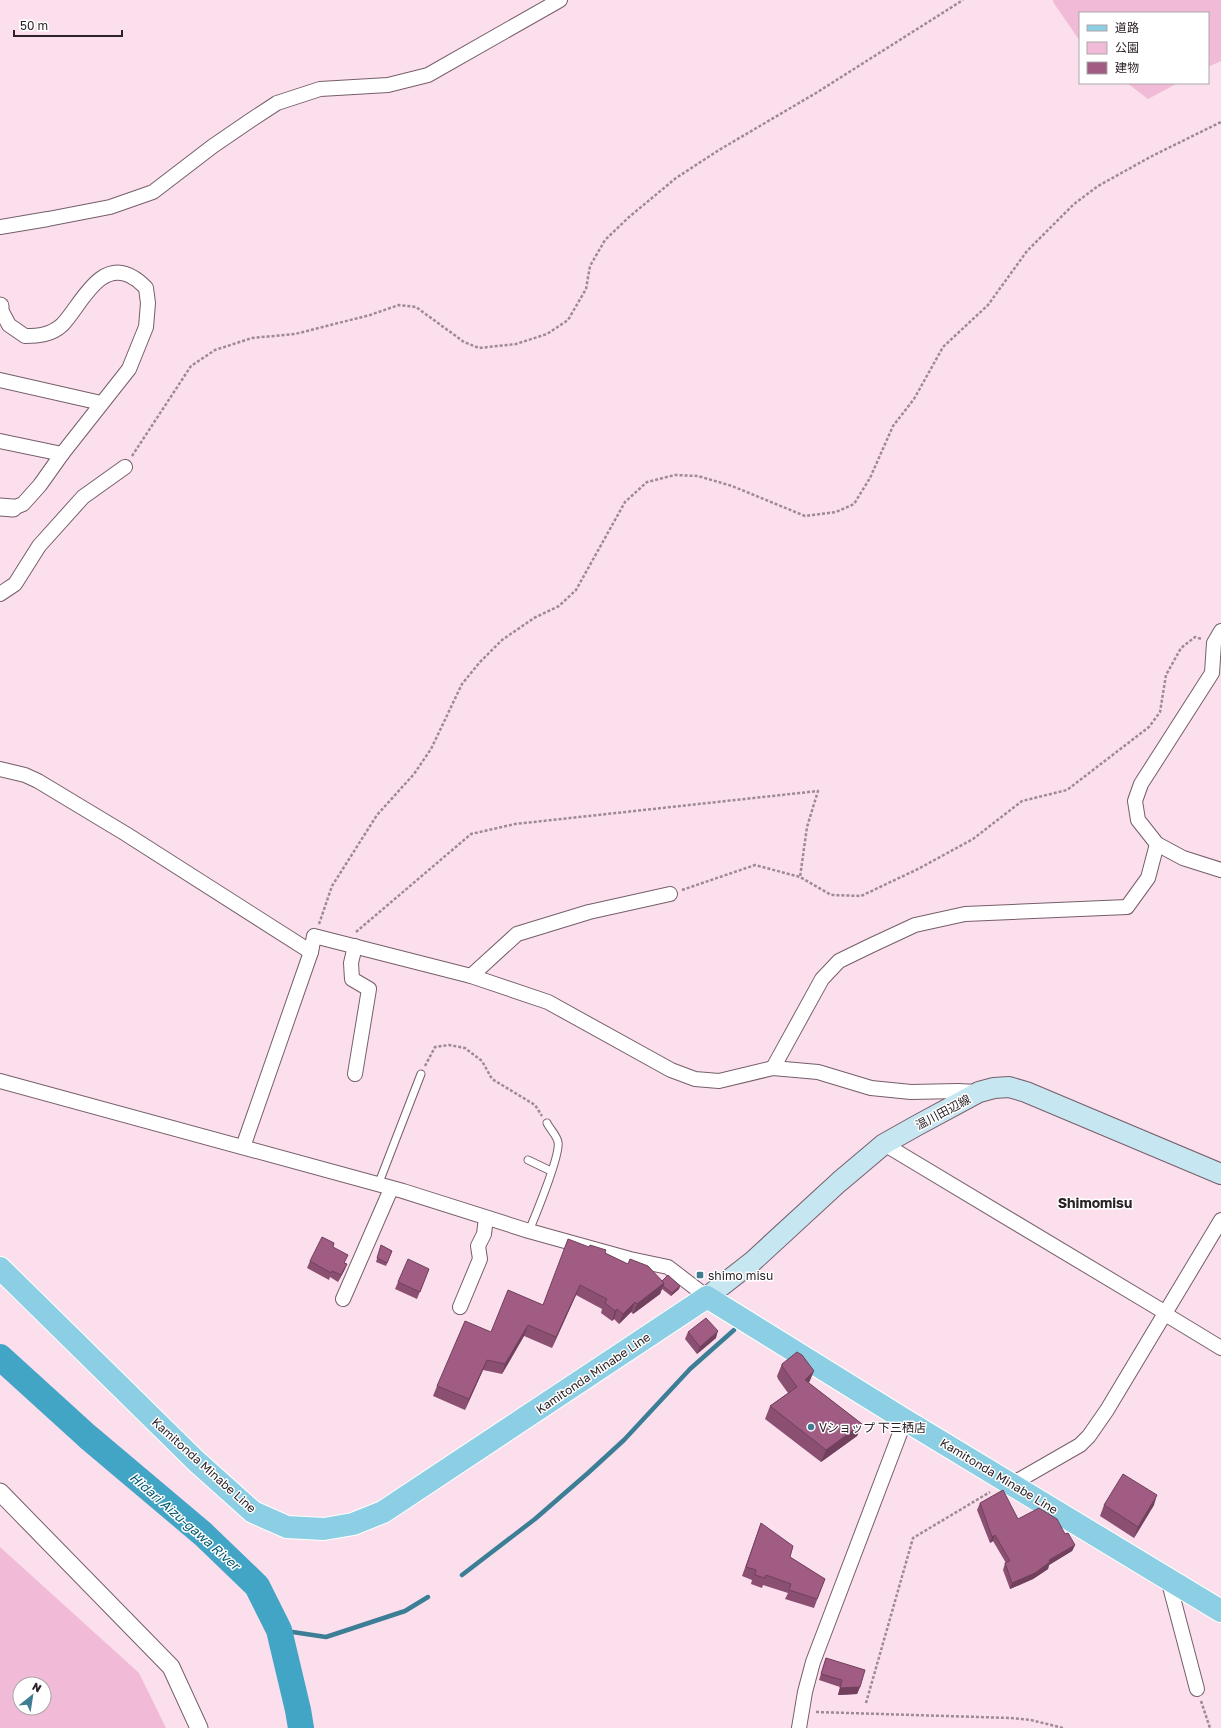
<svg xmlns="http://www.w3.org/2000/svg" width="1221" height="1728" viewBox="0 0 1221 1728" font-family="'Golos Text','Noto Sans JP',sans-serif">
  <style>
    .green { fill: #f1bad7; fill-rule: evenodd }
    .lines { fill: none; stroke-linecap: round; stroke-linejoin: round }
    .stream { stroke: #3c7e96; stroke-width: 4.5 }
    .river { stroke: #43a5c5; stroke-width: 26 }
    .service-casing { stroke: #765e6a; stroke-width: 9 }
    .minor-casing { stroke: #765e6a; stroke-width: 16 }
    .tertiary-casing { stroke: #765e6a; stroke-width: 19 }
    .secondary-casing { stroke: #765e6a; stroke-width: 22 }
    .primary-casing { stroke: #fff; stroke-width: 24 }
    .path { stroke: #9e8a94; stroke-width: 2.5; stroke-dasharray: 3 2; stroke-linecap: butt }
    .service { stroke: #fff; stroke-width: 7 }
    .minor { stroke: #fff; stroke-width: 14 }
    .tertiary { stroke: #fff; stroke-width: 17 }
    .secondary { stroke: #c6e7f1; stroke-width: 20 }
    .primary { stroke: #8ccee3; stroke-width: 22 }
    .wall { fill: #8a4f71 }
    .shaded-wall { fill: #70405c }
    .building { fill: #a05c83; stroke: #70405c }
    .poi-dot { fill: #3f7d93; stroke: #fff; stroke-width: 1.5 }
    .labels { text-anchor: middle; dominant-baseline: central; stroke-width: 3; stroke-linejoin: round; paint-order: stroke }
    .street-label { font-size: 12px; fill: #2c2227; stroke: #fff }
    .poi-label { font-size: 12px; fill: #2c2227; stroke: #fff; text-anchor: start }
    .water-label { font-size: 13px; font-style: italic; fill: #055970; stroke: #fff }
    .quarter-label { font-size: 14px; font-weight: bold; fill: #2c2227; stroke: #fff }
  </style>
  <rect width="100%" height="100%" fill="#fbdfed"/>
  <g class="green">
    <polygon points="1053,0 1221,0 1221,61 1208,67 1208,13 1080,13 1080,41 1053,2"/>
    <polygon points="1127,83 1178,83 1148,99"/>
    <path d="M0,1547L139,1673L166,1728H0ZM20,1684H44V1708H20Z"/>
  </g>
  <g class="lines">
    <g class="stream">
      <polyline points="462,1575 535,1519 588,1473 624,1440 690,1369 734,1330"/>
      <polyline points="279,1630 326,1637 405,1611 428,1597"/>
    </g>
    <polyline class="river" points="0,1357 88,1437 203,1534 257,1586 279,1630 298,1710 301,1728"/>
    <defs>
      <g id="service">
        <polyline points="528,1160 551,1171"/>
        <polyline points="378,1185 421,1074"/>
        <path d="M529,1231C535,1216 561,1155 558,1142C557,1136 550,1129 547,1123"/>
      </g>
      <g id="minor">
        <polyline points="0,227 48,219 110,207 153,192 213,146 251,120 277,103 320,89 388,85 428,75 560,0"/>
        <path d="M0,308L9,325L25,336C38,336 51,335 62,325C80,307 100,256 134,278C138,280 142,284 146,288L148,303L146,327L129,369L62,454L40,485L23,504L13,508"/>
        <polyline points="0,380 101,403"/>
        <polyline points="0,441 62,454"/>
        <polyline points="0,594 15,584 39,546 83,497 125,467"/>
        <polyline points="1221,631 1214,643 1212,673 1141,784 1135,801 1138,820 1157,844 1183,858 1221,870"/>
        <polyline points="0,769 25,775 38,781 126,834 311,952"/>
        <polyline points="355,946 351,963 352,979 369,989 355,1074"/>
        <polyline points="471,976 517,934 589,912 670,894"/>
        <polyline points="773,1068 822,979 839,961 872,945 915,925 965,914 1127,907 1148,878 1157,844"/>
        <polyline points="0,1081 403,1191 529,1231 630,1259 668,1267 707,1297"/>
        <polyline points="884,1144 1161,1310 1165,1314 1221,1348"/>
        <polyline points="243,1147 311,952 314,936 471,976 548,1002 671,1070 695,1079 719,1081 773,1068 818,1072 871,1088 911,1092 958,1091 978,1092"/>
        <polyline points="343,1299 391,1189"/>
        <polyline points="460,1307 480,1259 478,1246 484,1234 486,1218"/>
        <polyline points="1012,1484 1080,1445 1089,1436 1107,1410 1221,1220"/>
        <polyline points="1168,1579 1197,1689"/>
        <polyline points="799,1728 805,1692 813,1662 905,1420"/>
      </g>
      <g id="tertiary">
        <polyline points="0,306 0,308"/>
        <polyline points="0,507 13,508"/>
        <polyline points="0,1492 171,1667 199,1728"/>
      </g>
      <polyline id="secondary" points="707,1297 752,1262 839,1182 884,1144 916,1126 979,1092 994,1088 1009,1087 1026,1092 1221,1174"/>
      <polyline id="primary" points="0,1268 196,1461 253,1512 287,1527 324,1529 353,1524 383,1512 707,1297 905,1420 1221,1611"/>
    </defs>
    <use href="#service" class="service-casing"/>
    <use href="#minor" class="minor-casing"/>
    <use href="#tertiary" class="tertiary-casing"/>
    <use href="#secondary" class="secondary-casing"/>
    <use href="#primary" class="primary-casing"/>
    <g class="path">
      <polyline points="132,456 191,366 215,350 252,338 295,334 370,315 399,305 416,307 464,342 479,348 516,344 547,334 568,320 586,289 590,266 605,240 629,217 676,178 719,150 816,93 963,0"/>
      <polyline points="682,890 755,865 800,877 831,895 861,896 918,869 973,839 1022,801 1067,790 1149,727 1160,712 1166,675 1181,648 1195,637 1202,639"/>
      <polyline points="319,924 332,886 377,815 414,774 431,749 462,684 480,662 502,640 534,618 559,606 576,590 625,502 647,482 675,475 698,476 732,486 805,516 836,512 854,504 870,478 893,426 914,399 943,347 988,305 1027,251 1074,204 1098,186 1152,156 1221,122"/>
      <polyline points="356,932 471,834 515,824 818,791 807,827 800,877"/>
      <polyline points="425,1066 435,1047 449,1045 465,1048 482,1061 492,1079 535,1105 542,1116"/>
      <polyline points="1201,1701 1210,1728"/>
      <polyline points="866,1703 913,1538 990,1492"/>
      <polyline points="816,1712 1011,1718 1031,1720 1063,1728"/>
    </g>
    <use href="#service" class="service"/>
    <use href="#minor" class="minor"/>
    <use href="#tertiary" class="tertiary"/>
    <use href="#secondary" class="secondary"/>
    <use href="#primary" class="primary"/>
  </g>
  <g class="wall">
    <polygon points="381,1245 392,1251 386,1266 376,1262"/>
    <polygon points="589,1247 605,1253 662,1281 680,1286 679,1289 671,1296 662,1289 660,1294 633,1314 631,1312 619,1324 614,1319 612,1321 601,1313 602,1309 576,1295 552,1348 524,1336 502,1374 483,1370 465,1410 433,1396 437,1386 491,1332 543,1305"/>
    <polygon points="310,1261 345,1263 347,1264 344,1271 338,1282 330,1277 329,1280 307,1268"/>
    <polygon points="429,1269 417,1299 395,1289 398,1282"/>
    <polygon points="688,1332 716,1338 697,1354 685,1339"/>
    <polygon points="782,1364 809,1383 862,1424 857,1436 821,1462 765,1419 770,1406 788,1393 778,1379 777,1376"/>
    <polygon points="980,1503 1018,1519 1065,1534 1075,1545 1072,1551 1049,1565 1048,1569 1033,1579 1010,1589 1003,1570 1005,1563 1006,1563 993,1541 990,1543 977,1510"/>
    <polygon points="1104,1505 1154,1505 1134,1538 1100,1516"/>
    <polygon points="761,1523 790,1557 825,1579 814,1608 785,1599 788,1593 763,1585 762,1588 751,1584 752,1580 742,1576"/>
    <polygon points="826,1658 860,1687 857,1694 838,1695 840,1687 819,1680"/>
  </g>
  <g class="shaded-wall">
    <polygon points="347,1264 344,1271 338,1282 341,1275"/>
    <polygon points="664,1283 660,1294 633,1314 637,1304"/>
    <polygon points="580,1285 576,1295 552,1348 556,1337"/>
    <polygon points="680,1286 679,1289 671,1296 672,1293"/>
    <polygon points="635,1302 631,1312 619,1324 623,1314"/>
    <polygon points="617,1309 614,1319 612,1321 615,1311"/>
    <polygon points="528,1325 524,1336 502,1374 505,1364"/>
    <polygon points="718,1331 716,1338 697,1354 700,1347"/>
    <polygon points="487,1360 483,1370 465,1410 469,1399"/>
    <polygon points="814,1371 809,1383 805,1380"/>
    <polygon points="862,1424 857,1436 821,1462 826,1450"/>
    <polygon points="1157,1495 1154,1505 1134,1538 1138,1527"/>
    <polygon points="995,1535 993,1541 990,1543 992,1537"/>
    <polygon points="1075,1545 1072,1551 1049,1565 1048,1569 1033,1579 1010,1589 1012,1583"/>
    <polygon points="860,1687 857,1694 838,1695 840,1688"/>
  </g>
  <g class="building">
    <polygon points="322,1237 334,1243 333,1247 348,1255 344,1263 347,1264 341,1275 332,1271 331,1273 310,1261"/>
    <polygon points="568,1239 589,1247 590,1245 606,1250 605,1253 628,1264 630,1259 648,1266 664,1283 637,1304 635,1302 623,1314 617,1309 615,1311 605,1303 607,1299 580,1285 556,1337 528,1325 505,1364 487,1360 469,1399 437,1386 465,1321 491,1332 508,1290 543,1305"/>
    <polygon points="381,1245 392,1251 387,1263 377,1258"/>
    <polygon points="408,1259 429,1269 420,1292 398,1282"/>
    <polygon points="668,1275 680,1286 672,1293 663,1286 664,1283 662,1281"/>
    <polygon points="706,1318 718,1331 700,1347 688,1332"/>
    <polygon points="797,1352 802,1355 814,1371 805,1380 862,1424 826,1450 770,1406 797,1387 782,1366 782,1364"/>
    <polygon points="1123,1474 1157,1495 1138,1527 1104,1505"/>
    <polygon points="1003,1490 1018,1519 1039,1508 1057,1519 1065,1534 1068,1533 1075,1545 1049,1560 1050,1562 1035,1573 1012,1583 1005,1563 1010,1561 995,1535 992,1537 980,1503"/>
    <polygon points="761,1523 793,1546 790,1557 825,1579 817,1599 789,1590 791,1584 766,1575 765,1578 755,1575 756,1570 746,1567"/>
    <polygon points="826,1658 865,1670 860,1687 840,1688 842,1680 821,1674"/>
  </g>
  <g class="poi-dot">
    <rect x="696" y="1271" width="8" height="8" rx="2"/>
    <circle cx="811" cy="1427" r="4"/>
  </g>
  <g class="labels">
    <g class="street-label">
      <text transform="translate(943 1112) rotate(-28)">温川田辺線</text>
      <text transform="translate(593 1373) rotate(-34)">Kamitonda Minabe Line</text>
      <text transform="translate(204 1465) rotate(42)">Kamitonda Minabe Line</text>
      <text transform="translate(999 1476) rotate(31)">Kamitonda Minabe Line</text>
    </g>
    <g class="poi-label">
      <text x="708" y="1275">shimo misu</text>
      <text x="819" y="1427">Vショップ 下三栖店</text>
    </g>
    <g class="water-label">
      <text transform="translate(185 1521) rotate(41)">Hidari Aizu-gawa River</text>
    </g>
    <g class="quarter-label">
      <text x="1095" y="1202">Shimomisu</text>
    </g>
  </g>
  <rect x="1079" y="12" width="130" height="72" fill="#ffffff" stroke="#aba7a9"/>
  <rect x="1087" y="25" width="20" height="6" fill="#8ccee3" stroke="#aba7a9"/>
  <text x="1115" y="32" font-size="12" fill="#2c2227">道路</text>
  <rect x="1087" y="42" width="20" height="12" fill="#f1bad7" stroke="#aba7a9"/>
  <text x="1115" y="52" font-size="12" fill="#2c2227">公園</text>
  <rect x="1087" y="62" width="20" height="12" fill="#a05c83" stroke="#aba7a9"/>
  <text x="1115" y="72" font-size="12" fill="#2c2227">建物</text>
  <g transform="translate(32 1696) rotate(30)"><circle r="19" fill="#ffffff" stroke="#aba7a9"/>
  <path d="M0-3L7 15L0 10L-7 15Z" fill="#3f7d93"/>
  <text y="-6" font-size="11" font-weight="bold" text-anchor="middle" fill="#2c2227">N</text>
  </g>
  <path d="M14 30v6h108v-6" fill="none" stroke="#2c2227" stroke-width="2"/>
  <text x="20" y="30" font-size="12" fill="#2c2227" stroke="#ffffff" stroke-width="3" paint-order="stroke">50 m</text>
</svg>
